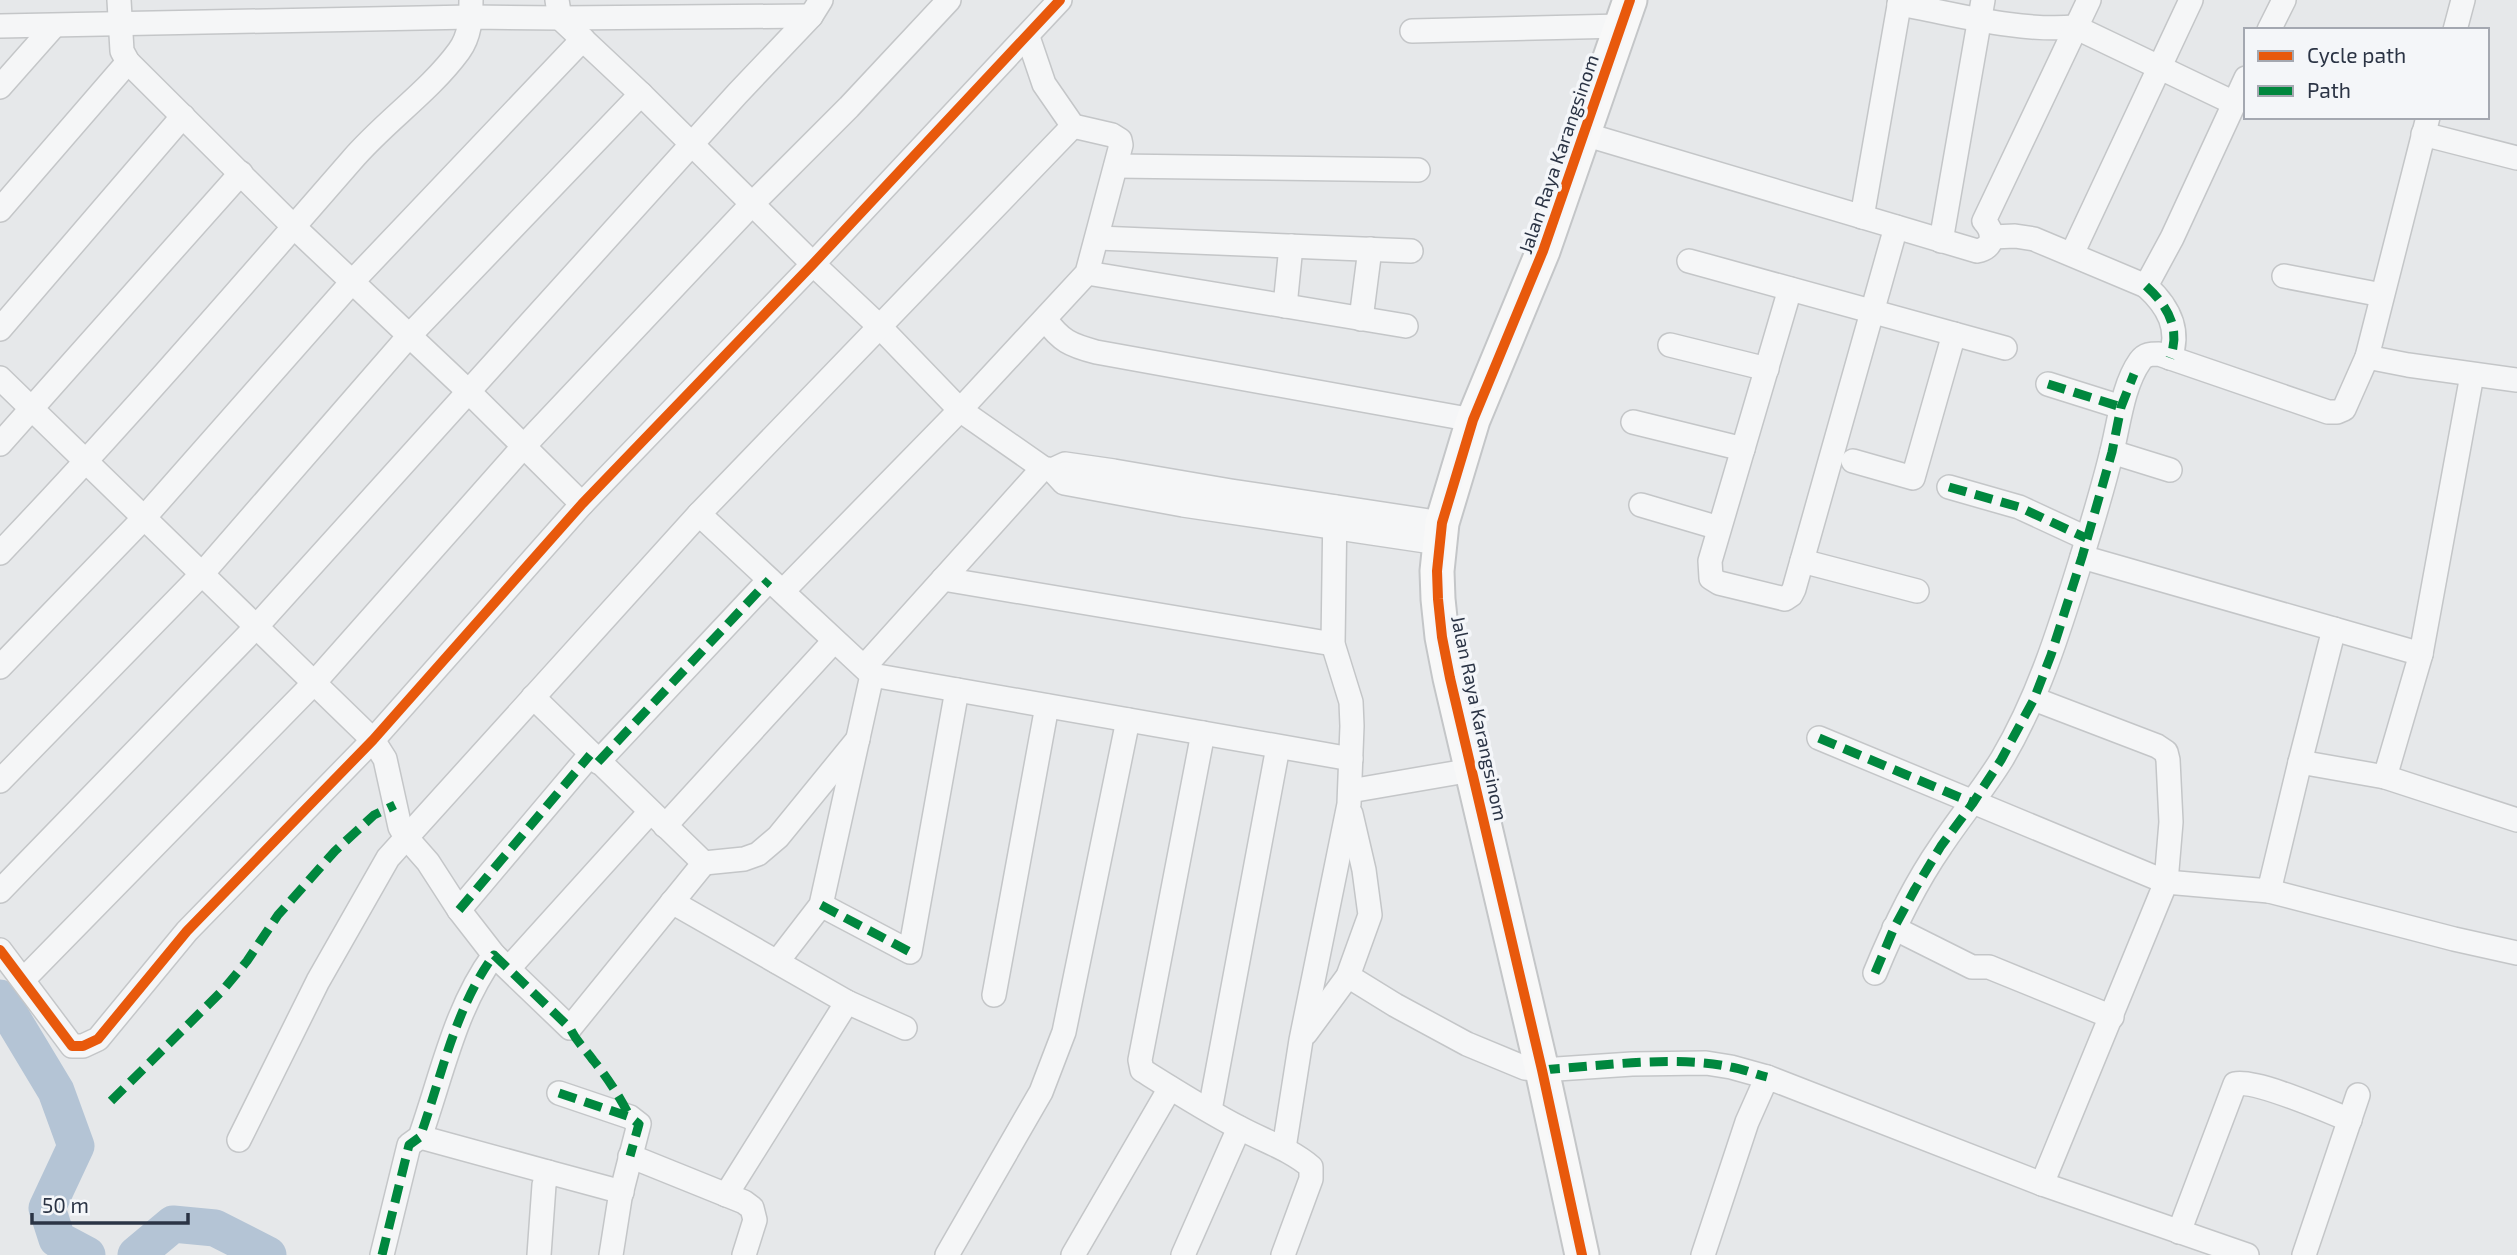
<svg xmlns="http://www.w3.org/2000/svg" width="2517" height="1255" viewBox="0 0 2517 1255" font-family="'Exo 2',sans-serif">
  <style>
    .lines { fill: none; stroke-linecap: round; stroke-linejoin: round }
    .river { stroke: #b4c4d5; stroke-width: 37 }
    .street-casing { stroke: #c4c6c8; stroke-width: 26 }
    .secondary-casing { stroke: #c4c6c8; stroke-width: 37 }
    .street { stroke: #f5f6f7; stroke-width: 23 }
    .secondary { stroke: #f8f8f8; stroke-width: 33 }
    .quiet { stroke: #00873e; stroke-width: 9; stroke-dasharray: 18 9; stroke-linecap: butt }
    .cycleway-casing { stroke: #f4f6f9; stroke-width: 15 }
    .cycleway { stroke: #e8590c; stroke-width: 10 }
    .labels { text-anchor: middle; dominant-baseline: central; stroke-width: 7; stroke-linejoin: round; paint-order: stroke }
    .street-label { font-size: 19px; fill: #2b3445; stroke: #f4f6f9 }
  </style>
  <rect width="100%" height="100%" fill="#e6e8ea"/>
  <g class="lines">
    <g class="river">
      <polyline points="0,998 56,1091 76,1146 47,1208 57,1239 87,1255"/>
      <polyline points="136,1255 173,1224 215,1228 268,1255"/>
    </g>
    <defs>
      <g id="street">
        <polyline points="119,0 122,51 128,62 293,226 468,391 582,504"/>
        <polyline points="557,0 560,18 641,94 813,264 880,327 960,410 1043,468 1052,470 1065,464 1114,471 1231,491 1442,523"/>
        <path d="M1899,4C1956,14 2017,32 2075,27L2234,103"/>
        <polyline points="0,26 471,17 560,18 811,16"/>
        <polyline points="2269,30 2284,0"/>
        <polyline points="2455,30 2463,0"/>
        <polyline points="1412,31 1622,26"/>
        <polyline points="0,87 54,26"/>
        <path d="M1584,134L1977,251C1994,248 1995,233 1984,221L2089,0"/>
        <polyline points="2423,134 2517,158"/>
        <polyline points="1116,166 1418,170"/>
        <polyline points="0,210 128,62"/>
        <polyline points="1862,217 1900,0"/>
        <polyline points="1992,237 2015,236 2034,239 2146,286 2172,238 2246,78"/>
        <polyline points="1098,238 1411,251"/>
        <polyline points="1941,241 1983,0"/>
        <polyline points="2072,254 2191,0"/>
        <polyline points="1689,261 2005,348"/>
        <polyline points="1087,273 1406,326"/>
        <polyline points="2284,276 2382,295"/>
        <path d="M2146,286C2168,306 2181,329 2170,358"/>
        <polyline points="1790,289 1710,561 1711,578 1719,583 1785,599 1791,595 1794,589 1896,227"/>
        <polyline points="1285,306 1291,246"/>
        <path d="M1045,319C1061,341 1070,345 1096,352L1473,420"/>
        <polyline points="1361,319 1370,249"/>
        <polyline points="0,329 183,116"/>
        <polyline points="1670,345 1767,369"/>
        <polyline points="2367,357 2408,365 2517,380"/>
        <polyline points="0,378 373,740 385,759 400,827 406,837 428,862 459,910 494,955 570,1028 704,863"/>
        <polyline points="2048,384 2121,407"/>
        <polyline points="1633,422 1743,449"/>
        <polyline points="0,444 241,173"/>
        <polyline points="2112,452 2170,470"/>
        <polyline points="1853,461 1913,478 1954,334"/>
        <polyline points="1052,470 1064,483 1183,505 1439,543"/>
        <polyline points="1949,487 2019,507 2086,538"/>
        <polyline points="1641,505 1719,528"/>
        <polyline points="699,514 872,675 1351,759"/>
        <path d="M0,553C121,426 236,293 351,161C384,122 429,92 459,51C470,36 471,18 471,0"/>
        <polyline points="2082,557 2334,629 2300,762"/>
        <polyline points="1802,561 1917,591"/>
        <polyline points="943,579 1333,644"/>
        <polyline points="783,591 960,410 1087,273 1121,145 1120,140 1112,135 1073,126 1044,84 1028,37"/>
        <polyline points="2334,629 2421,654"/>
        <polyline points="0,667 143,519 352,282 583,39"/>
        <polyline points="864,667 1043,468"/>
        <polyline points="533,697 704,863 744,859 758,854 778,837 858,739"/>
        <path d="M1203,733L1140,1060L1142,1070C1174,1090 1207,1111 1240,1128C1264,1141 1290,1149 1311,1167V1179L1283,1255"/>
        <polyline points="1819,738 2166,882 2171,822 2168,760 2166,752 2157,746 2034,699"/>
        <polyline points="598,762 769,580"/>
        <polyline points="2385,777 2517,820"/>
        <polyline points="0,781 202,574 408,337 641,94"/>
        <polyline points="1350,791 1472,770"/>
        <polyline points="665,826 834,641"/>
        <polyline points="0,891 256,627 737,94 811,16 821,0"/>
        <polyline points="2269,891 2454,939 2517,953"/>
        <polyline points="672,902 847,1002 905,1028"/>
        <polyline points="821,905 910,952 957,690"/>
        <polyline points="459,910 590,755"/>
        <polyline points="1894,928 1972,967 1989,967 2112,1017"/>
        <polyline points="0,950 72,1046 83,1046 98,1039 187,931 373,740 582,504 813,264 1060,0"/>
        <polyline points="777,962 821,905 872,675"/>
        <polyline points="509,968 650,812"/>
        <path d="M1875,973C1893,929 1914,885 1941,846C1960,817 1983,790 2002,759C2038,698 2059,631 2080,563C2091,527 2103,489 2112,451C2119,423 2123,385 2140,361C2145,354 2151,354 2159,354L2328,412H2337L2344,409L2367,357L2428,117"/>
        <polyline points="1348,976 1395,1005 1467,1044 1525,1068 1542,1070 1632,1064 1706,1063 1731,1067 1767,1077"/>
        <polyline points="24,979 314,683 523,447 752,204 849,107 949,0"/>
        <polyline points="994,995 1047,706"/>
        <polyline points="1306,1033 1348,976 1370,915 1364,870 1351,814"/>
        <polyline points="559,1093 630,1117 639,1124 620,1198 611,1255"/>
        <polyline points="1210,1110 1278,747"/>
        <polyline points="420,1137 548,1172 544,1185 539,1255"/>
        <polyline points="239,1140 318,981 388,858 699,514 1073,126"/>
        <polyline points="1284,1148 1301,1040 1349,804 1352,726 1351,702 1333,644 1335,507"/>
        <polyline points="630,1156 744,1202 752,1208 755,1220 744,1255"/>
        <polyline points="548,1172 622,1192"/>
        <polyline points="2042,1184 2166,882 2269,891 2300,762 2385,777 2421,654 2472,375"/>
        <polyline points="726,1195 847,1002"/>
        <path d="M2179,1232L2235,1084C2256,1079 2327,1111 2350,1120"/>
        <path d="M382,1255L409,1145L420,1137C442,1075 455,1008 494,955"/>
        <polyline points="947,1255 1041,1092 1064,1032 1128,720"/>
        <polyline points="1073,1255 1170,1088"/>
        <polyline points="1183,1255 1239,1128"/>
        <polyline points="1703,1255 1747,1122 1767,1077 2042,1184 2247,1255"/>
        <polyline points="2304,1255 2358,1095"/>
      </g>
      <polyline id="secondary" points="1582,1255 1542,1070 1450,678 1442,637 1438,599 1437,571 1442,523 1473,420 1543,251 1630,0"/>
    </defs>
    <use href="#street" class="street-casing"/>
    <use href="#secondary" class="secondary-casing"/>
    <use href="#street" class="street"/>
    <use href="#secondary" class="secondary"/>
    <g class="quiet">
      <path d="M2146,286C2168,306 2181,329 2170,358"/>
      <polyline points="2048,384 2121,407"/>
      <polyline points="1949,487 2019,507 2086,538"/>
      <polyline points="1819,738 1973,803"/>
      <polyline points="598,762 769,580"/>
      <polyline points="821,905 910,952"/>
      <polyline points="459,910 590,755"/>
      <polyline points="1875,973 1894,928 1915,889 1941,846 1973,803 2001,760 2034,699 2051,655 2082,557 2112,452 2121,407 2134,374"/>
      <path d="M1542,1070C1598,1066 1677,1055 1731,1067C1743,1069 1755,1074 1767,1077"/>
      <polyline points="559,1093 630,1117 639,1124 630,1156"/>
      <polyline points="111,1101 223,990 247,961 278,915 335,851 374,815 395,805"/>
      <path d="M382,1255L409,1145L420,1137C442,1075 455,1008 494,955L570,1028C576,1041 585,1049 593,1060C607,1077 620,1097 630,1117"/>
    </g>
    <defs>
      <g id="cycleway">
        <polyline points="0,950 72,1046 83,1046 98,1039 187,931 373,740 582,504 813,264 1060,0"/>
        <polyline points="1582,1255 1542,1070 1450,678 1442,637 1438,599 1437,571 1442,523 1473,420 1543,251 1630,0"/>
      </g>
    </defs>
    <use href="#cycleway" class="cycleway-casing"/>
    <use href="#cycleway" class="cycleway"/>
  </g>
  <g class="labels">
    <g class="street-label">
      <text transform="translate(1558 154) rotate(-71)">Jalan Raya Karangsinom</text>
      <text transform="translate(1480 718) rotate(78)">Jalan Raya Karangsinom</text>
    </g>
  </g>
  <rect x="2244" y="28" width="245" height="91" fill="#f4f6f9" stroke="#a4a8b1" stroke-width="2"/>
  <rect x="2258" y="51" width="35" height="10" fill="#e8590c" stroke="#a4a8b1" stroke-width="2"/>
  <text x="2307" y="63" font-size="21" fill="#2b3445">Cycle path</text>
  <rect x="2258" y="86" width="35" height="10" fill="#00873e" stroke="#a4a8b1" stroke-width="2"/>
  <text x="2307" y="98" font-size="21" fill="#2b3445">Path</text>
  <path d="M32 1213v10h156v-10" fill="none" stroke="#2b3445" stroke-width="3.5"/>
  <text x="42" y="1213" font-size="21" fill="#2b3445" stroke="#f4f6f9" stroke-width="5" paint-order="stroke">50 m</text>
</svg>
